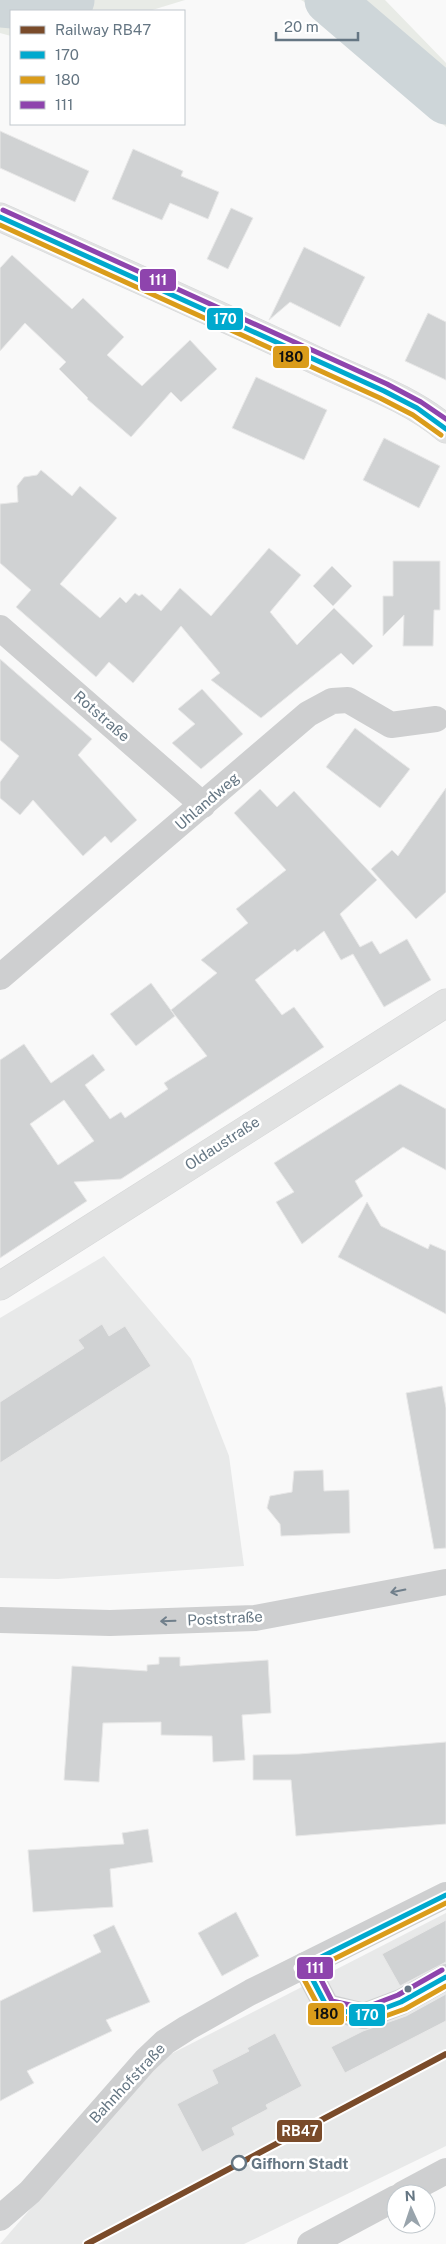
<svg xmlns="http://www.w3.org/2000/svg" width="446" height="2244" viewBox="0 0 446 2244" font-family="'Public Sans',sans-serif">
  <style>
    .built { fill: #e8e9e9 }
    .green { fill: #e8ebe6 }
    .lines { fill: none; stroke-linecap: round; stroke-linejoin: round }
    .river { stroke: #ced6d9; stroke-width: 49 }
    .building { fill: #d0d2d3; stroke: #e8e8e8; fill-rule: evenodd }
    .secondary-casing { stroke: #d5d6d7; stroke-width: 29 }
    .street { stroke: #cecfd0; stroke-width: 26 }
    .secondary { stroke: #e1e2e2; stroke-width: 28 }
    .bus-1-casing { stroke: #fff; stroke-width: 9 }
    .bus-2-casing { stroke: #fff; stroke-width: 9 }
    .bus-3-casing { stroke: #fff; stroke-width: 9 }
    .bus-1 { stroke: #00a9ce; stroke-width: 5 }
    .bus-2 { stroke: #da9c1a; stroke-width: 5 }
    .bus-3 { stroke: #8e44ad; stroke-width: 5 }
    .rail-1-casing { stroke: #fff; stroke-width: 10 }
    .rail-1 { stroke: #7a4b2a; stroke-width: 6 }
    .oneway { stroke: #707f8b }
    .bus-dot { fill: #657683; stroke: #fff; stroke-width: 2 }
    .stop-dot { fill: #fff; stroke: #657683; stroke-width: 2.5 }
    .labels { text-anchor: middle; dominant-baseline: central; stroke-width: 5; stroke-linejoin: round; paint-order: stroke }
    .street-label { font-size: 15px; fill: #657683; stroke: #fff }
    .stop-label { font-size: 15px; font-weight: bold; fill: #657683; stroke: #fff; text-anchor: start }
    .line-badge { stroke: #fff; stroke-width: 2 }
    .badge-label { font-size: 14px; text-anchor: middle; font-weight: bold; fill: #fff }
    .pale-badge-label { font-size: 14px; text-anchor: middle; font-weight: bold; fill: #111 }
  </style>
  <rect width="100%" height="100%" fill="#f9f9f9"/>
  <g class="built">
    <polygon points="104,1256 191,1359 229,1456 244,1566 58,1579 0,1578 0,1318"/>
    <polygon points="446,1913 446,2146 244,2244 0,2244 149,2072 169,2055"/>
  </g>
  <g class="green">
    <polygon points="0,0 185,0 149,11 11,11 11,36 0,33"/>
    <polygon points="301,0 385,0 446,63 446,127 328,16"/>
  </g>
  <g class="lines">
    <g class="river">
      <polyline points="329,0 446,100"/>
      <polyline points="0,3 35,6 70,0"/>
    </g>
  </g>
  <g class="building">
    <polygon points="0,131 89,171 75,202 0,168"/>
    <polygon points="133,149 183,171 181,176 219,192 208,219 170,203 162,220 112,199"/>
    <polygon points="231,208 253,218 228,269 207,259"/>
    <polygon points="304,247 365,277 340,327 290,302 269,320"/>
    <polygon points="12,255 72,309 83,298 124,337 107,355 142,386 190,340 217,369 181,402 171,392 131,437 87,399 88,398 59,369 66,362 25,323 0,351 0,268"/>
    <polygon points="428,313 446,322 446,380 405,361"/>
    <polygon points="256,377 327,410 304,460 232,428"/>
    <polygon points="384,438 440,466 419,508 363,480"/>
    <polygon points="41,470 72,496 80,486 117,518 60,584 100,618 120,597 126,603 135,593 139,596 142,594 161,611 180,588 211,616 269,548 301,575 270,612 297,645 334,608 373,646 353,665 341,653 261,718 211,680 220,673 181,626 133,683 109,662 96,677 16,607 31,590 0,563 0,504 18,502 17,486 24,477 37,475"/>
    <polygon points="393,561 440,561 440,610 434,610 433,646 403,646 404,615 383,636 383,596 393,596"/>
    <polygon points="332,566 352,586 333,606 313,586"/>
    <polygon points="0,659 92,739 78,755 137,820 111,843 105,836 83,856 33,800 20,815 0,798 0,782 19,756 0,740"/>
    <polygon points="202,689 243,734 201,769 172,743 195,724 178,709"/>
    <polygon points="355,728 410,769 380,808 326,767"/>
    <polygon points="446,788 446,892 416,919 371,869 392,850 398,856"/>
    <path d="M260,789L277,807L294,791L377,880L340,914L360,947L372,941L380,954L407,939L431,980L384,1007L353,954L341,960L324,931L297,952L295,949L255,980L282,1015L294,1007L324,1047L121,1179L74,1182L87,1201L0,1258V1060L24,1044L51,1083L93,1054L105,1070L85,1085L110,1119L121,1112L125,1118L168,1089L164,1083L207,1056L171,1010L217,973L201,960L248,923L236,909L286,870L234,813ZM64,1100L94,1141L58,1165L30,1124Z"/>
    <polygon points="151,983 175,1016 136,1046 110,1014"/>
    <polygon points="400,1084 446,1109 446,1170 403,1147 355,1181 363,1196 302,1244 276,1202 294,1192 274,1163"/>
    <polygon points="367,1202 381,1226 428,1249 430,1244 446,1251 446,1314 338,1257"/>
    <polygon points="102,1324 109,1336 125,1326 151,1366 0,1463 0,1402 84,1348 78,1340"/>
    <polygon points="442,1386 446,1408 446,1548 434,1549 406,1393"/>
    <polygon points="323,1470 324,1491 349,1490 350,1533 281,1536 280,1524 267,1508 270,1496 292,1492 294,1471"/>
    <polygon points="159,1657 180,1657 180,1666 268,1660 271,1713 242,1715 245,1760 213,1762 212,1736 161,1735 161,1722 103,1723 99,1782 64,1780 72,1666 147,1671 147,1665 159,1664"/>
    <polygon points="446,1742 446,1824 296,1836 291,1780 253,1780 253,1755 299,1754"/>
    <polygon points="148,1829 153,1862 110,1869 113,1907 33,1912 28,1850 124,1844 122,1833"/>
    <polygon points="236,1912 259,1956 222,1976 198,1933"/>
    <polygon points="446,1920 446,1962 400,1986 382,1954"/>
    <polygon points="114,1925 150,2002 106,2020 112,2031 27,2071 34,2083 0,2101 0,2001 101,1952 93,1935"/>
    <polygon points="446,1994 446,2021 345,2073 331,2047 363,2031 406,2016"/>
    <polygon points="275,2033 302,2086 266,2105 268,2109 232,2128 235,2135 202,2152 177,2104 218,2083 212,2070 249,2051 247,2048"/>
  </g>
  <g class="lines">
    <defs>
      <g id="secondary">
        <path d="M0,217C105,264 211,311 315,360C357,380 412,399 446,429"/>
        <polyline points="0,1286 446,1003"/>
      </g>
    </defs>
    <use href="#secondary" class="secondary-casing"/>
    <g class="street">
      <polyline points="0,628 203,805"/>
      <polyline points="0,977 308,714 332,701 348,700 391,725 436,719"/>
      <polyline points="0,1620 110,1623 255,1618 446,1582"/>
      <polyline points="305,1965 327,2007 364,2016 401,2002 446,1977"/>
      <polyline points="403,2194 446,2171"/>
      <polyline points="0,2218 30,2192 145,2061 165,2042 187,2028 251,1992 446,1895"/>
      <polyline points="310,2244 396,2198"/>
    </g>
    <use href="#secondary" class="secondary"/>
    <defs>
      <g id="bus-1">
        <polyline points="0,217 384,391 417,408 446,429"/>
        <polyline points="305,1965 327,2007 364,2016 401,2002 446,1977"/>
        <polyline points="305,1965 446,1895"/>
      </g>
      <g id="bus-2">
        <polyline points="0,225 380,398 413,415 441,435"/>
        <polyline points="298,1968 322,2013 366,2023 405,2009 446,1986"/>
        <polyline points="308,1972 446,1903"/>
      </g>
      <g id="bus-3">
        <polyline points="3,210 387,384 421,402 446,419"/>
        <polyline points="312,1962 332,2001 364,2008 398,1995 442,1970"/>
      </g>
    </defs>
    <use href="#bus-1" class="bus-1-casing"/>
    <use href="#bus-2" class="bus-2-casing"/>
    <use href="#bus-3" class="bus-3-casing"/>
    <use href="#bus-1" class="bus-1"/>
    <use href="#bus-2" class="bus-2"/>
    <use href="#bus-3" class="bus-3"/>
    <defs>
      <polyline id="rail-1" points="87,2244 446,2054"/>
    </defs>
    <use href="#rail-1" class="rail-1-casing"/>
    <use href="#rail-1" class="rail-1"/>
  </g>
  <defs><path id="oneway-shaft" d="M-6 0H5M1.5-3L5.5 0L1.5 3" fill="none" stroke-width="1.6" stroke-linecap="round" stroke-linejoin="round" transform="scale(1.25)"/></defs>
  <g class="oneway">
    <use href="#oneway-shaft" transform="translate(398 1591) rotate(169)"/>
    <use href="#oneway-shaft" transform="translate(168 1621) rotate(178)"/>
  </g>
  <circle class="bus-dot" cx="408" cy="1989" r="4.5"/>
  <circle class="stop-dot" cx="239" cy="2163" r="7"/>
  <g class="labels">
    <g class="street-label">
      <text transform="translate(102 716) rotate(41)">Rotstraße</text>
      <text transform="translate(207 801) rotate(-41)">Uhlandweg</text>
      <text transform="translate(222 1143) rotate(-33)">Oldaustraße</text>
      <text transform="translate(225 1618) rotate(-3)">Poststraße</text>
      <text transform="translate(127 2083) rotate(-47)">Bahnhofstraße</text>
    </g>
    <g class="stop-label">
      <text x="251" y="2163">Gifhorn Stadt</text>
    </g>
  </g>
  <g class="line-badge">
    <rect x="139" y="268" width="38" height="24" rx="5" fill="#8e44ad"/>
    <rect x="206" y="307" width="38" height="24" rx="5" fill="#00a9ce"/>
    <rect x="272" y="345" width="38" height="24" rx="5" fill="#da9c1a"/>
    <rect x="296" y="1956" width="38" height="24" rx="5" fill="#8e44ad"/>
    <rect x="307" y="2002" width="38" height="24" rx="5" fill="#da9c1a"/>
    <rect x="348" y="2003" width="38" height="24" rx="5" fill="#00a9ce"/>
    <rect x="276" y="2119" width="47" height="24" rx="5" fill="#7a4b2a"/>
  </g>
  <g class="badge-label">
    <text x="158" y="285">111</text>
    <text x="225" y="324">170</text>
    <text x="315" y="1973">111</text>
    <text x="367" y="2020">170</text>
    <text x="300" y="2136">RB47</text>
  </g>
  <g class="pale-badge-label">
    <text x="291" y="362">180</text>
    <text x="326" y="2019">180</text>
  </g>
  <rect x="10" y="10" width="175" height="115" fill="#ffffff" stroke="#c1c8cd"/>
  <rect x="20" y="26" width="25" height="8" fill="#7a4b2a" stroke="#c1c8cd"/>
  <text x="55" y="35" font-size="15" fill="#657683">Railway RB47</text>
  <rect x="20" y="51" width="25" height="8" fill="#00a9ce" stroke="#c1c8cd"/>
  <text x="55" y="60" font-size="15" fill="#657683">170</text>
  <rect x="20" y="76" width="25" height="8" fill="#da9c1a" stroke="#c1c8cd"/>
  <text x="55" y="85" font-size="15" fill="#657683">180</text>
  <rect x="20" y="101" width="25" height="8" fill="#8e44ad" stroke="#c1c8cd"/>
  <text x="55" y="110" font-size="15" fill="#657683">111</text>
  <g transform="translate(411 2209) rotate(357)"><circle r="24" fill="#ffffff" stroke="#c1c8cd"/>
  <path d="M0-4L9 19L0 12L-9 19Z" fill="#99a4ac"/>
  <text y="-8" font-size="14" font-weight="bold" text-anchor="middle" fill="#657683">N</text>
  </g>
  <path d="M276 32v8h82v-8" fill="none" stroke="#657683" stroke-width="2.5"/>
  <text x="284" y="32" font-size="15" fill="#657683" stroke="#ffffff" stroke-width="4" paint-order="stroke">20 m</text>
</svg>
